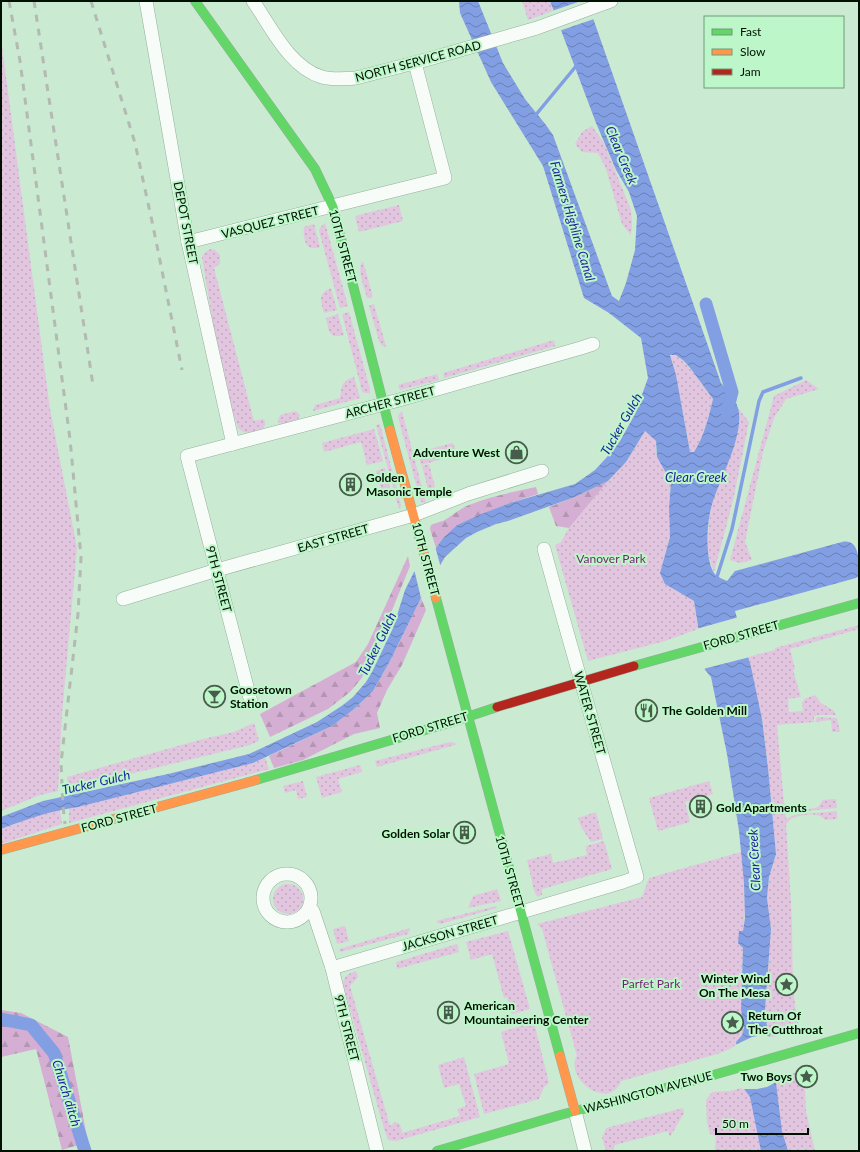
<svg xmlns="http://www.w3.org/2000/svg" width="860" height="1152" viewBox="0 0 860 1152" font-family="Lato,sans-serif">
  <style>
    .green { fill: url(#green-dots) }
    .forest { fill: url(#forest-firs) }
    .water { fill: url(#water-waves); fill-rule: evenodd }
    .pier { fill: #caead1 }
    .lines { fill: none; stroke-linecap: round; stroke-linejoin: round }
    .stream { stroke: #839fe3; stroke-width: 3.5 }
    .canal { stroke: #839fe3; stroke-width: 13 }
    .street-casing { stroke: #96af9c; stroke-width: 14 }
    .fast-casing { stroke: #96af9c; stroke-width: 10 }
    .slow-casing { stroke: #96af9c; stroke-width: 10 }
    .jam-casing { stroke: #96af9c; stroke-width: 10 }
    .street { stroke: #f7fcf8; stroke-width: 13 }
    .fast { stroke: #63d668; stroke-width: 9 }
    .slow { stroke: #ff974d; stroke-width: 9 }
    .jam { stroke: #b3261e; stroke-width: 9 }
    .rail { stroke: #b2bab3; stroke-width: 3; stroke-dasharray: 7 7; stroke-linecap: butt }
    .labels { text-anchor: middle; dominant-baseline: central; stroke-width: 4; stroke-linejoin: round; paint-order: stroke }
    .street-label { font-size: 12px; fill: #001003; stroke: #bdf7c9 }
    .poi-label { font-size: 12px; font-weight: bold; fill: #001003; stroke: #bdf7c9; text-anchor: start }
    .park-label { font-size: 12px; fill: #771f71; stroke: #bdf7c9 }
    .water-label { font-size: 13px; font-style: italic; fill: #2022a0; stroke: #bdf7c9 }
  </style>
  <defs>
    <pattern id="green-dots" width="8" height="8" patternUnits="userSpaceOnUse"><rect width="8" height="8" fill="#e2c6e0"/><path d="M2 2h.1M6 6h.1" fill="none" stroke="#c0a9bf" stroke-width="1.8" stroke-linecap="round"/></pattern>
    <pattern id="forest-firs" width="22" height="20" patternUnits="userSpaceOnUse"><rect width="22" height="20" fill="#d5aed3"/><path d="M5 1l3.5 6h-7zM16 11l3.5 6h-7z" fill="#b595b4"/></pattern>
    <pattern id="water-waves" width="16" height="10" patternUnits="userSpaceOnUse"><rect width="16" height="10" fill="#839fe3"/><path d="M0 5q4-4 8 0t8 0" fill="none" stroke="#6980b6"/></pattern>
  </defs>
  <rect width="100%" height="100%" fill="#caead1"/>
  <g class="green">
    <polygon points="522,1 550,1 553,11 528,20"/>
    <polygon points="1,39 50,409 77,548 62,714 58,791 40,795 1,811"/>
    <polygon points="592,126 604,143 631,210 632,224 631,235 622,224 606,169 598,153 582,152 575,144 582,132"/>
    <polygon points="399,205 403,221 359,232 355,216"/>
    <polygon points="325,223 348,306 340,308 319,231 320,228"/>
    <path d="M314,224L320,247C317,248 313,249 309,247C304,244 303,232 304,227Z"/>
    <path d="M211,249L215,250L220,255V264L214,268L254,421L263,419L265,421V425L263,429C254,431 245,436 238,428C220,374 212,315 202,258C203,253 206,251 211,249Z"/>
    <path d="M363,261L373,297L367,298C365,289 356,268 363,261Z"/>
    <path d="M331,288L337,310L324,313C321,301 317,294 331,288Z"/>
    <polygon points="374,304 386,346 385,347 381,345 379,341 369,306"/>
    <polygon points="349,312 370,389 370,393 364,393 362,391 342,314"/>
    <path d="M338,314L344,335C328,340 329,330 326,318Z"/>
    <polygon points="554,340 555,346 444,378 443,373"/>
    <path d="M676,355C691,366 701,383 713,399C709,416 704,437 694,452H690L676,375L670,356Z"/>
    <polygon points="437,374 439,380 400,390 398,385"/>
    <path d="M354,377L360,398L313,411L315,405L340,398C342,386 341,381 354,377Z"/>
    <polygon points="806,380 819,389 786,399 774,418 763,452 745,542 752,560 740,563 730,560 774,396"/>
    <polygon points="738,408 749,422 733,501 714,572 707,551 709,521 712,502 734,446 739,425"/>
    <polygon points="296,411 300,415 298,419 282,424 279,423 278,421 280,415"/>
    <polygon points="402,411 426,503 421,502 420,499 398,417 399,414"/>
    <polygon points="380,424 401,505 400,509 399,509 376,425"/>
    <polygon points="374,429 383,461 367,465 361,442 324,452 322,443"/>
    <polygon points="645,431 656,441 656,450 657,457 671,482 669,508 670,537 660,573 672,588 694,601 698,629 665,641 588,661 555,545 561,542 569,528 608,481 626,462"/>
    <polygon points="453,443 457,455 421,465 418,452"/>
    <polygon points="429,464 435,487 428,489 422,466"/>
    <polygon points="385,468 391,492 383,495 376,471"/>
    <path d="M859,625V629L790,649L795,669L793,670L801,697L788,699L789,712L803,711L802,702L804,701V699L815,695L821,703L834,711L836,715H817L814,717V722L777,725L784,803C790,813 809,810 818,807L823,800L836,799L837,808L795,812L785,808L786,819L794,815L837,811V819L825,820C819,811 801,815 792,818L786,824C788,859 791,893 792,928C793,962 791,997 800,1031L773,1037L770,1036L767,1027L765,1010L771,929L767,898L769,877L776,854L768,768L762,719L748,657L775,650V648Z"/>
    <polygon points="817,717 837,718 840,732 832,732 831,720 815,722"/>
    <polygon points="254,723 259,741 250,745 68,789 67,777 203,739 234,732"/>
    <polygon points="450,742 458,744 377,767 375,761"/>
    <polygon points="265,757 269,769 69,823 69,808 253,763"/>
    <polygon points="360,765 362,772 338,779 342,792 322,798 316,777"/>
    <polygon points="303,781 307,797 298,799 296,790 285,793 283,786"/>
    <polygon points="709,781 713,794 685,802 690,822 658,831 649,798"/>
    <polygon points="60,809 62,824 1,844 1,829 41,814"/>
    <polygon points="596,812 603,839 591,842 581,827 578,818"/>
    <polygon points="604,841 612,869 542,889 542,895 537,897 534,890 527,860 551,854 553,863 587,855 586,846"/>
    <path d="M741,852C744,879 747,905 743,932L739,931L743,948L741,1009L744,1029L737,1044L730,1049L717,1054L621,1081C620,1084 618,1087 616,1089C599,1105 565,1075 577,1056L542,929L537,924L642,897L649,878Z"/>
    <circle cx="288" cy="899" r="15"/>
    <polygon points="497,889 501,901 468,908 473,896"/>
    <polygon points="496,906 497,908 440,924 436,921"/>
    <polygon points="345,926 349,941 337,944 333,929"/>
    <polygon points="410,928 408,934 340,952 339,949"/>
    <polygon points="508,931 530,1009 512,1014 507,997 504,998 492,954 471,960 466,942"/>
    <polygon points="457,944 459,952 397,969 396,962"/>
    <path d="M356,971L358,977L350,986L390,1126L395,1122L400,1124L402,1133L460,1116L457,1109L466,1106L459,1084L444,1088L438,1065L464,1057L480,1117L396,1141L388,1140L384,1129L343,984C343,976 350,973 356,971Z"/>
    <polygon points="534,1022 549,1083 544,1087 539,1099 484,1114 474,1074 509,1064 501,1032"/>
    <polygon points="804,1071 806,1111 815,1151 715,1151 716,1136 710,1134 707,1123 706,1100 712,1092 730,1091 741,1088 747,1089 776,1083 784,1075"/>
    <polygon points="683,1108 684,1113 670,1137 668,1131 615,1145 613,1151 606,1151 602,1138 606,1128"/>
  </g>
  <g class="forest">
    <polygon points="608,481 569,528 556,526 549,507 575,497"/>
    <path d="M536,487L538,494L510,503L457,525L443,538L436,548L430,529L431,525C435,523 439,522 443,521C452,516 459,509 469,505C491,496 513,492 536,487Z"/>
    <polygon points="408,556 410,566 371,662 361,679 350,692 328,709 270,737 260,714 356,662 368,644"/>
    <polygon points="421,598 426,610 402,665 387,690 377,713 380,728 354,734 303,760 274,768 269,756 332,726 353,710 373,691 390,661"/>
    <polygon points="1,1010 21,1013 68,1037 88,1142 62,1150 36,1049 1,1057"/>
  </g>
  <path class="water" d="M459,1H478L503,63L525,99L546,125L553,135L612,296L619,301L626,283L635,250L637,216L629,192L616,170L596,123L550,1H587L721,383C727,390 736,399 738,408C745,433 721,477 713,501C707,518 704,557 714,573C717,577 723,579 727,581L735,571L842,542C860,538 859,562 859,576L856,578L735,611L751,667L762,719L768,768L776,854L769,877L767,898L771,929L765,1010L767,1027L770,1035L782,1131L788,1151H761L750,1097L744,1089L736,1042L742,1035L744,1028L741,1009L743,948L738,943L739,931H743L745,918L744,883L739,831L727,754L711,677L705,670L694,601L665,584L660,573L670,537L669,508L671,482L657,457L656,441L645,431L626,462L608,481L575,497L508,521L496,524L477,532L466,538L445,557L421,598L390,661L373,691L353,710L332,726L253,763L78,807C50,811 27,819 1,829V817L43,801L168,774L249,754L317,722L343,705L353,697L366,682L372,672L393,628L405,590L414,572L436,548L443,538L457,525L479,515L510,503L575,484L595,470L607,457L620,441L635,414L648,378L641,338L609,313L584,298L543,166L491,82L460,13ZM670,355H676L684,361L691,369L713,399C709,416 704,437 694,452H690L676,375Z"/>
  <g class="pier">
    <polygon points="581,1 588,1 594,19 559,31 552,11"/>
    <polygon points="435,546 441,568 428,590 421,598 414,569"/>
    <polygon points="739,617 750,657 703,669 696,629"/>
    <polygon points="763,1035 772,1037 778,1081 767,1087 757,1089 742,1089 735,1045 752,1037"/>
  </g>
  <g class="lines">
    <g class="stream">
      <polyline points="534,117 577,65"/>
      <polyline points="716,580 732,529 759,401 763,392 801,378"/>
    </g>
    <g class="canal">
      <polyline points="706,304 732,392 727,412"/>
      <polyline points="1,1019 31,1025 54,1053 85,1151"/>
    </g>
    <defs>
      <g id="street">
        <polyline points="146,1 188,242 233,444"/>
        <path d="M253,1C271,27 290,68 322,77C333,80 345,79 356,78L429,59L537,28L611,1"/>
        <polyline points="188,242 445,178 415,63"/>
        <polyline points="123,599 217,570 414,515 468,494 542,471"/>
        <polyline points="251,702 187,456 399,400 581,348 593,344"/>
        <circle cx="287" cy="898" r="24"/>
        <polyline points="309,909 313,911 332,968 377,1151"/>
        <path d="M332,968L623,882L637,877C606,768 574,659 544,549"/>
        <polyline points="575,1111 585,1151"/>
      </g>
      <g id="fast">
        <polyline points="195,1 315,169 333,207 390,430"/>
        <polyline points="436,598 560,1056"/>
        <polyline points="634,666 859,603"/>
        <polyline points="256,780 452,722 497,707"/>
        <polyline points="437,1151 560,1115 696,1080 859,1033"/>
      </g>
      <g id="slow">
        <polyline points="390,430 436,598"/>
        <polyline points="1,850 256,780"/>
        <polyline points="560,1056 575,1111"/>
      </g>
      <polyline id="jam" points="497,707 634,666"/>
    </defs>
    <use href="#street" class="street-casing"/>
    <use href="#fast" class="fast-casing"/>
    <use href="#slow" class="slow-casing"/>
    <use href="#jam" class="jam-casing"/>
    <use href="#street" class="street"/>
    <use href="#fast" class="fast"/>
    <use href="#slow" class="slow"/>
    <use href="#jam" class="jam"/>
    <g class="rail">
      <polyline points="9,1 20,61 70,439 81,557 78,614 61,763 63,806 65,824"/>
      <polyline points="34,1 93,385"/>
      <polyline points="91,1 135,143 153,226 182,370"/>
    </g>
  </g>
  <defs>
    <symbol id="shop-ring" viewBox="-11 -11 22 22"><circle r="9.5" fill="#bdf7c9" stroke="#475c4b" stroke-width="1.5"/><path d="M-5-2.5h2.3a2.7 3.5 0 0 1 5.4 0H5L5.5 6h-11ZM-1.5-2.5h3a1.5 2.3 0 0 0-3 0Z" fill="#475c4b"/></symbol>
    <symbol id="building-ring" viewBox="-11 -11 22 22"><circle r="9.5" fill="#bdf7c9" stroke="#475c4b" stroke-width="1.5"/><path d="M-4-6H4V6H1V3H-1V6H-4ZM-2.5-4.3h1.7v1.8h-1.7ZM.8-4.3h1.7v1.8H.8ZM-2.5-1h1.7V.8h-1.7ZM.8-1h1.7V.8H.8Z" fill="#475c4b"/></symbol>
    <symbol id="bar-ring" viewBox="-11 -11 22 22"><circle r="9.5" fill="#bdf7c9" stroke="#475c4b" stroke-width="1.5"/><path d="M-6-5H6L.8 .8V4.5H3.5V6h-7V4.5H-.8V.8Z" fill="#475c4b"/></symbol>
    <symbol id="restaurant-ring" viewBox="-11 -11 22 22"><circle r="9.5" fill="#bdf7c9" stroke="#475c4b" stroke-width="1.5"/><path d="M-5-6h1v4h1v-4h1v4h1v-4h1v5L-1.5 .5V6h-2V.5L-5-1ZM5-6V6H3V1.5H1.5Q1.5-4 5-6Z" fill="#475c4b"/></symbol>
    <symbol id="sight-ring" viewBox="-11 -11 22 22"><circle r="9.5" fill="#bdf7c9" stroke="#475c4b" stroke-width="1.5"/><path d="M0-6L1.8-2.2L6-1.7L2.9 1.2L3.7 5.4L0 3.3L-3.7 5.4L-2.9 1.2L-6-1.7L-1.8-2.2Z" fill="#475c4b"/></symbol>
  </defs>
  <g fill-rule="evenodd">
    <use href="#shop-ring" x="504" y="440" width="25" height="25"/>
    <use href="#building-ring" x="338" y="472" width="25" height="25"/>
    <use href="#bar-ring" x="202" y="684" width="25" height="25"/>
    <use href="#restaurant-ring" x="634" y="698" width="25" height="25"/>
    <use href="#building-ring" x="688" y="794" width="25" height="25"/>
    <use href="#building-ring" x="452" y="820" width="25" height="25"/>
    <use href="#sight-ring" x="774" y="972" width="25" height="25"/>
    <use href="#building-ring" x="436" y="1000" width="25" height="25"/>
    <use href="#sight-ring" x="720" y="1010" width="25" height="25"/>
    <use href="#sight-ring" x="794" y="1064" width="25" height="25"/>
  </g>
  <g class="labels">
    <g class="street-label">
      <text transform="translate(418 61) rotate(-15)">NORTH SERVICE ROAD</text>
      <text transform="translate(270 222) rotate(-14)">VASQUEZ STREET</text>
      <text transform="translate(186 223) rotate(79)">DEPOT STREET</text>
      <text transform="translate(343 246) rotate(75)">10TH STREET</text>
      <text transform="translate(390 402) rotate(-15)">ARCHER STREET</text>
      <text transform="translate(333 538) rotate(-16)">EAST STREET</text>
      <text transform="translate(426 559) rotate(75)">10TH STREET</text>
      <text transform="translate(219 579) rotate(75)">9TH STREET</text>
      <text transform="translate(741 635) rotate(-16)">FORD STREET</text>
      <text transform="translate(590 713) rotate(74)">WATER STREET</text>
      <text transform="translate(430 727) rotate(-17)">FORD STREET</text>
      <text transform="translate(119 818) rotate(-15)">FORD STREET</text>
      <text transform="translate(510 872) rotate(74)">10TH STREET</text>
      <text transform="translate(450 933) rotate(-16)">JACKSON STREET</text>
      <text transform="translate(347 1028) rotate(76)">9TH STREET</text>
      <text transform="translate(648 1092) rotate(-15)">WASHINGTON AVENUE</text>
    </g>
    <g class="poi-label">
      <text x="500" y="452" text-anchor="end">Adventure West</text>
      <text x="366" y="477">Golden<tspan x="366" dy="14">Masonic Temple</tspan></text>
      <text x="230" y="689">Goosetown<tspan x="230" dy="14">Station</tspan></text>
      <text x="662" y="710">The Golden Mill</text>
      <text x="716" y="807">Gold Apartments</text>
      <text x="450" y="833" text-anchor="end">Golden Solar</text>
      <text x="770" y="978" text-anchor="end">Winter Wind<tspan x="770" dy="14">On The Mesa</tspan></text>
      <text x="464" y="1005">American<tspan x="464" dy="14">Mountaineering Center</tspan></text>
      <text x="748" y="1015">Return Of<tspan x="748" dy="14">The Cutthroat</tspan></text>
      <text x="792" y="1076" text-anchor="end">Two Boys</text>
    </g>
    <g class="park-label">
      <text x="611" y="558">Vanover Park</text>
      <text x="651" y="983">Parfet Park</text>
    </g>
    <g class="water-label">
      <text transform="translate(622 155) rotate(67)">Clear Creek</text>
      <text transform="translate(573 221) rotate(73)">Farmers Highline Canal</text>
      <text transform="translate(621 424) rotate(-60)">Tucker Gulch</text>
      <text x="696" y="477">Clear Creek</text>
      <text transform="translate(377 644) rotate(-64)">Tucker Gulch</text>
      <text transform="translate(96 782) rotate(-13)">Tucker Gulch</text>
      <text transform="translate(754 860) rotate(-93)">Clear Creek</text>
      <text transform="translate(67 1093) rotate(73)">Church ditch</text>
    </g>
  </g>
  <rect width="860" height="1152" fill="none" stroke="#001003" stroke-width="4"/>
  <rect x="704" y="16" width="140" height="72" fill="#bdf7c9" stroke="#719b7a"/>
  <rect x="712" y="29" width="20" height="6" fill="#63d668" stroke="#719b7a"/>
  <text x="740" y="36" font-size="12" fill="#001003">Fast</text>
  <rect x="712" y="49" width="20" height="6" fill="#ff974d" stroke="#719b7a"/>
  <text x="740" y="56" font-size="12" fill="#001003">Slow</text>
  <rect x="712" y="69" width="20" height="6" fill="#b3261e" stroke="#719b7a"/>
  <text x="740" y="76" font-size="12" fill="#001003">Jam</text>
  <path d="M716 1128v6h92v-6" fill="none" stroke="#001003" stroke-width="2"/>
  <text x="722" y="1128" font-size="12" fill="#001003" stroke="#bdf7c9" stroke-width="3" paint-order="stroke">50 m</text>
</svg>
